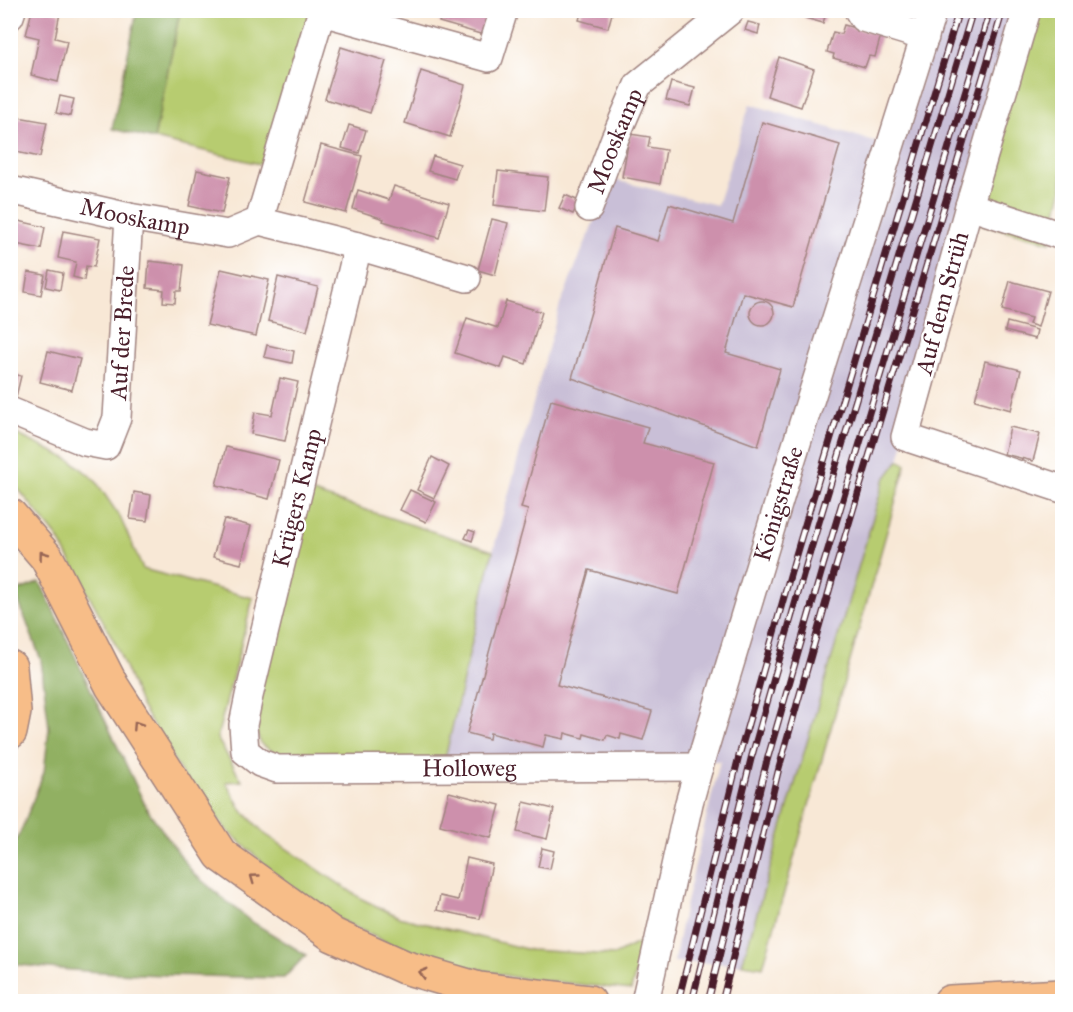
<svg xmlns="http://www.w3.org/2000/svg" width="1073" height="1012" viewBox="0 0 1073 1012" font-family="'IM FELL Great Primer',serif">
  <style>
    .industrial { fill: #c9bfd7 }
    .green { fill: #b7cc70; stroke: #80764e; stroke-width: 1.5 }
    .forest { fill: #91b062; stroke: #6e6846; stroke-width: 1.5 }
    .building { fill: #cd90ac }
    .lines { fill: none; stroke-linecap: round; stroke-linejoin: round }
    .minor-casing { stroke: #a18480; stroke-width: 30 }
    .highway-casing { stroke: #a18480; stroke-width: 36 }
    .minor { stroke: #fff; stroke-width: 27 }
    .highway { stroke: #f7bd88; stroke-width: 33 }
    .rail-casing { stroke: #4a1f2b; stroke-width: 7 }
    .rail { stroke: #fff; stroke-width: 4.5; stroke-dasharray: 14; stroke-linecap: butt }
    .oneway { stroke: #986655 }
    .labels { text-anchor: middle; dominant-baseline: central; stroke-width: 4.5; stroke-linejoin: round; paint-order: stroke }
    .street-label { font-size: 24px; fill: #4a1f2b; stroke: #fff }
  </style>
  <rect width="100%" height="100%" fill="#fff"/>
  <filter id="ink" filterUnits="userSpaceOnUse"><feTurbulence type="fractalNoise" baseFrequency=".0167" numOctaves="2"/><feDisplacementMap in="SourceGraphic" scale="12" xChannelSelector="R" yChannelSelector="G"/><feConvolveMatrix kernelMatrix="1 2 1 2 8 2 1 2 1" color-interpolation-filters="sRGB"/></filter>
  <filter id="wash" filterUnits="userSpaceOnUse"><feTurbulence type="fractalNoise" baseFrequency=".008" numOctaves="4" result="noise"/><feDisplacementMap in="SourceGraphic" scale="24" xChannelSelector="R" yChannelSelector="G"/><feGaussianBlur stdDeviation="1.35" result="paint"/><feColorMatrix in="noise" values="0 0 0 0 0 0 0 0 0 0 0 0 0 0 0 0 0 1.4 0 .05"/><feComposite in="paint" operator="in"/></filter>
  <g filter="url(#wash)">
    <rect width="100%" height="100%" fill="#f8e8d6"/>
    <polygon class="industrial" points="891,11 1020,11 962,219 899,460 884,480 742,964 674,962 683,915 720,761 444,763 493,551 560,305 611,179 717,205 750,104 900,149 938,23"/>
    <g class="green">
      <polygon points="180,11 318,11 268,166 154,139"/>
      <polygon points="1020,11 1062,11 1062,191 1050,242 962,219"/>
      <polygon points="10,431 72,461 95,480 120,517 143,569 253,598 217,738 242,781 226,782 241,809 265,834 362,899 399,917 530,950 614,955 644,940 631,990 513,977 447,962 392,945 340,920 280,878 227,830 184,777 141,706 116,645 58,538 20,491 11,483"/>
      <polygon points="899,460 906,464 763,967 742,964 884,480"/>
      <polygon points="307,491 493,551 444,763 285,759 261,744 252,721"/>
    </g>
    <g class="forest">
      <polygon points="137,11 180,11 154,139 112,129"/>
      <path d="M40,582L147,809L193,873L249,920L306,955L284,978C193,976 101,975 11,964V849L21,831L44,772L49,728L41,660L15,592Z"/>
    </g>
    <g id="blocks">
      <g class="building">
        <polygon points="32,10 48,10 60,13 55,38 67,41 58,82 31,75 39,38 26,35"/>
        <polygon points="442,10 491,10 484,35 439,22"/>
        <polygon points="582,10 613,10 608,28 579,20"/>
        <polygon points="807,10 827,10 823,23 805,18"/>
        <polygon points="748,22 760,25 758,34 745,30"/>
        <polygon points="844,25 881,35 875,57 869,56 865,67 833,58 834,54 827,52 833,32 841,34"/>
        <polygon points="341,47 386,61 370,113 325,99"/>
        <polygon points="779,57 814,69 801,107 767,96"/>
        <polygon points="421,71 465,85 450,137 405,123"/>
        <polygon points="671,82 695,88 690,106 666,100"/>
        <polygon points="60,96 74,99 70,116 56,113"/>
        <polygon points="18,117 47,122 40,157 11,151"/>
        <polygon points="762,122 840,145 793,307 743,293 726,353 780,369 758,446 572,378 615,228 658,241 669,204 733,223"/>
        <polygon points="349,125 366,130 359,153 342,148"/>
        <polygon points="630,134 650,137 648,147 666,150 660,184 622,177"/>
        <polygon points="321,145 362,156 346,213 305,202"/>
        <polygon points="433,156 460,164 455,179 428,171"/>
        <polygon points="197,170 230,177 222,213 189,206"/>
        <polygon points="498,171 548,177 544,211 494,205"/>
        <polygon points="394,186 449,203 439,238 383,221 384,219 353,209 358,190 389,200"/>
        <polygon points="565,195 579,201 573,214 559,208"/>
        <polygon points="10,219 45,227 41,249 10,243"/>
        <polygon points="492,219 508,223 495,275 478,270"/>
        <polygon points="63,231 100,238 94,267 86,266 84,280 73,277 76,262 58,258"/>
        <polygon points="149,261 184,265 181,291 176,291 175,303 163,302 164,290 147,288"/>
        <polygon points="221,269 269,280 256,336 207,325"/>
        <polygon points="49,270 63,273 60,290 46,287"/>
        <polygon points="28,272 45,275 41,295 25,292"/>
        <polygon points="278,277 318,287 307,331 268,321"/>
        <polygon points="1010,281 1048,291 1038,327 1029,324 1031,318 1002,310"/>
        <polygon points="506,301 542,312 526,364 505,357 501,368 455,353 467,318 498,328"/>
        <circle cx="762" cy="313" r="12"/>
        <polygon points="1007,322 1037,330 1035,339 1005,331"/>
        <polygon points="267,345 294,351 292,363 264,357"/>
        <polygon points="48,351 80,359 72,390 40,382"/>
        <polygon points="985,361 1021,370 1011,410 975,400"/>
        <polygon points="10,373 21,376 16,397 10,396"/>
        <polygon points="280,378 298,382 285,441 251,434 255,412 272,415"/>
        <polygon points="551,400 648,427 643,443 714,462 678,594 589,570 557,685 652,711 643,740 621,734 620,739 607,735 605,740 584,734 583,738 565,733 564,739 546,735 543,747 490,733 489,739 467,733 528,510 521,508"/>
        <polygon points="1010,427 1040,434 1033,461 1004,454"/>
        <polygon points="226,447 279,460 269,499 216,485"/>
        <polygon points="432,457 449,466 434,498 417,490"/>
        <polygon points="410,490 436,502 426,522 400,510"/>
        <polygon points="134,492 151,495 147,521 130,519"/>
        <polygon points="224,519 251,526 241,564 213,557"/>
        <polygon points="469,530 475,532 472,541 465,538"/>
        <polygon points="449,792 500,805 491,838 440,825"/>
        <polygon points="524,802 554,809 547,839 517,832"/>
        <polygon points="542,848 554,851 550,869 538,867"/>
        <polygon points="467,858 492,864 480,919 437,910 440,896 458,900"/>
      </g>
    </g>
  </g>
  <g filter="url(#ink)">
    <use href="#blocks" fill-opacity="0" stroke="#a18480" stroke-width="1.5"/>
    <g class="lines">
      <defs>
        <g id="minor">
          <polyline points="858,10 863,18 925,37"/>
          <polyline points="1027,10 969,206 905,437 1062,489"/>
          <polyline points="322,12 489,58 504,10"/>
          <polyline points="10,16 12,10"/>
          <path id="s1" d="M10,190L129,217L228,234L259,221L322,10"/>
          <polyline points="969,206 1062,236"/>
          <path id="s2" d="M589,208L615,138L638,85L731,10"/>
          <polyline points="259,221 358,246 467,278"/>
          <path id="s3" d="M358,246L249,696L243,725L245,751L260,763L277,769L699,767"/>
          <path id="s4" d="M10,411L85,442L106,446L117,418L129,217"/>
          <path id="s5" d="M645,1002L689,803L699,767L789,468L933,10"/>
        </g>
        <g id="highway">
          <polyline points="10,515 47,558 112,686 221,855 333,935 404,967 479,989 589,1002"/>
          <polyline points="10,667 14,712 10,732"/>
          <polyline points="950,1002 1062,996"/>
        </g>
      </defs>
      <use href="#minor" class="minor-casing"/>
      <use href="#highway" class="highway-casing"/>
      <use href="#minor" class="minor"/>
      <use href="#highway" class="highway"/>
      <defs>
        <g id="rail">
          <polyline points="678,1002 739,756 795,558 959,10"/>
          <polyline points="692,1002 751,759 807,562 973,10"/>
          <polyline points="708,1002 766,764 823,566 990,10"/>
          <polyline points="722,1002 779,768 835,570 1003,10"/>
        </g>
      </defs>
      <use href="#rail" class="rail-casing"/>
      <use href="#rail" class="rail"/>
    </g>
    <defs><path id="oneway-chevron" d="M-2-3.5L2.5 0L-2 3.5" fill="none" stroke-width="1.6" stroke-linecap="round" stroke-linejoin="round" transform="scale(1.5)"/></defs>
    <g class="oneway">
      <use href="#oneway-chevron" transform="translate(43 555) rotate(-127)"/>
      <use href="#oneway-chevron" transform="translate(137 725) rotate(-123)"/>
      <use href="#oneway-chevron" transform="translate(254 878) rotate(-144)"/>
      <use href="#oneway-chevron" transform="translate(423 973) rotate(-164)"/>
    </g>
  </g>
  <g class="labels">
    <g class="street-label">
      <text stroke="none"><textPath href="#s2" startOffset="72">Mooskamp</textPath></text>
      <text stroke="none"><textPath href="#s1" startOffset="128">Mooskamp</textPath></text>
      <text transform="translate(942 303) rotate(-75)">Auf dem Strüh</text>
      <text stroke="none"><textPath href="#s4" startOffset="218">Auf der Brede</textPath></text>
      <text transform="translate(297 498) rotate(-76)">Krügers Kamp</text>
      <text stroke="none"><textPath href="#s5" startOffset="516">Königstraße</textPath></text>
      <text stroke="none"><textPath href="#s3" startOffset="748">Holloweg</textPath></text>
    </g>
  </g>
  <rect width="1073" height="1012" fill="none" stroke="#fff" stroke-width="36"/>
</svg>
